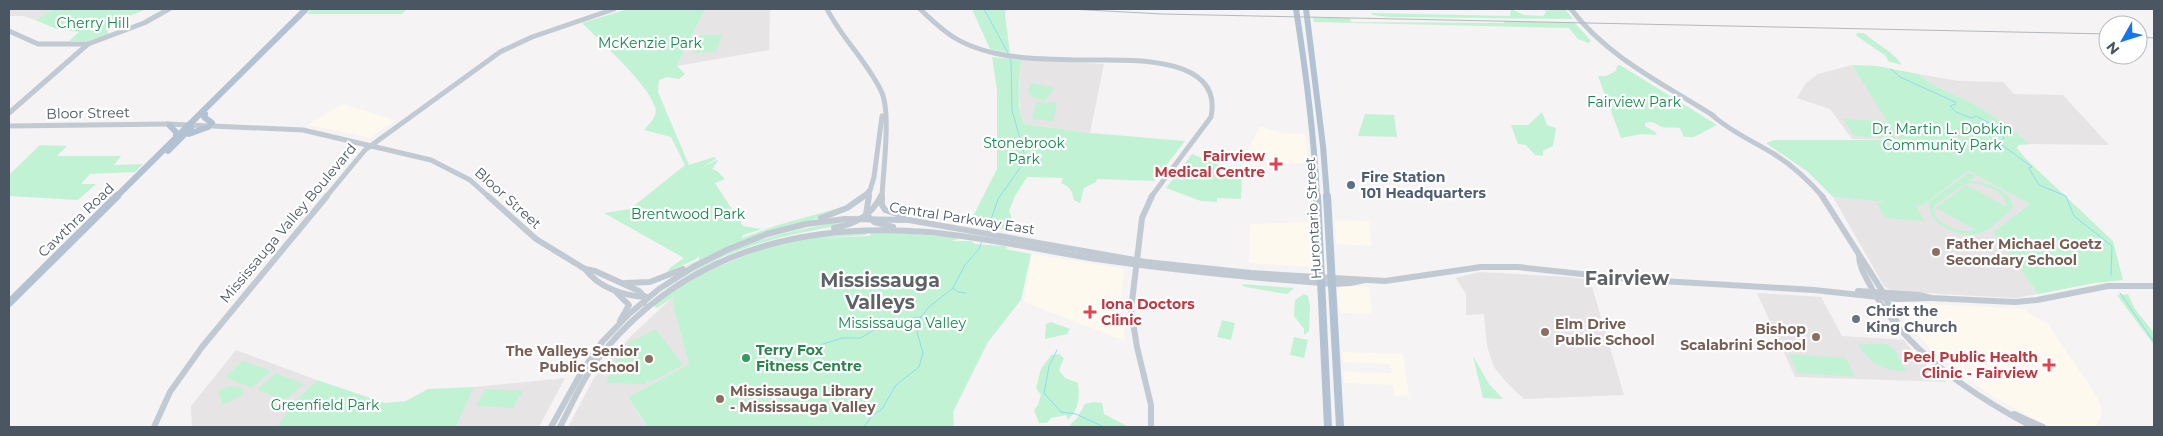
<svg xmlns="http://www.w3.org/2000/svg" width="2163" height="436" viewBox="0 0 2163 436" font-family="Montserrat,sans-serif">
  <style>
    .commercial { fill: #fdf9ef }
    .education { fill: #e6e4e5 }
    .green { fill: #c2f2d4; fill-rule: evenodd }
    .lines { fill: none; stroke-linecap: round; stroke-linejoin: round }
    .stream { stroke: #8edcf0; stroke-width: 1 }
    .minor-far1 { stroke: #c1cad2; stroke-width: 5 }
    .minor { stroke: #c1cad2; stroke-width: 6 }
    .major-far1 { stroke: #b2c2d2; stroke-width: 6 }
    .major { stroke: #b2c2d2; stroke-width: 8 }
    .rail { stroke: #b5b8bd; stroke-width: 1 }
    .health-dot { fill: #e0444e; stroke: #fff; stroke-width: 2 }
    .service-dot { fill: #5c6f8a; stroke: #fff; stroke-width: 2 }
    .education-dot { fill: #8d6e63; stroke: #fff; stroke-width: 2 }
    .worship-dot { fill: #6b7280; stroke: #fff; stroke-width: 2 }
    .leisure-dot { fill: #2e9e5b; stroke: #fff; stroke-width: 2 }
    .labels { text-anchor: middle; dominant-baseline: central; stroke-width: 4.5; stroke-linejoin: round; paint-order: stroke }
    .park-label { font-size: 14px; fill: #15884e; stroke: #fff }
    .street-label { font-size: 14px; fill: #4a5661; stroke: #fff }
    .health-label { font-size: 14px; font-weight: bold; fill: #be3a42; stroke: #fff; text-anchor: end }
    .service-label { font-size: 14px; font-weight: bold; fill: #4e5e75; stroke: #fff; text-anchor: start }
    .education-label { font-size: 14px; font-weight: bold; fill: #785e54; stroke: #fff; text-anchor: start }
    .worship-label { font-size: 14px; font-weight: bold; fill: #5b616d; stroke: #fff; text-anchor: start }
    .leisure-label { font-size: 14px; font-weight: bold; fill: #27864d; stroke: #fff; text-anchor: start }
    .district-label { font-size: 19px; font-weight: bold; fill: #5f6368; stroke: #fff }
  </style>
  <rect width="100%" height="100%" fill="#f5f3f3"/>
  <g class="commercial">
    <polygon points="343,104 395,120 370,138 336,130 307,125"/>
    <polygon points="1260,126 1284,134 1306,134 1308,163 1253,165 1242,162"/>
    <polygon points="1335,220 1369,221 1372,246 1336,244"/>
    <polygon points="1310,222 1311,267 1249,263 1250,224"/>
    <polygon points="1032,254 1120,268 1124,272 1120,303 1125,341 1024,302"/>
    <polygon points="1342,286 1369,287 1372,314 1340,313 1337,289"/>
    <polygon points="1893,302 2025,309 2030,314 2048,324 2099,400 2102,412 2096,427 2049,427 1992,396 1935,354 1897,311"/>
    <polygon points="1342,352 1403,354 1409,396 1394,396 1393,385 1344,383 1343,371 1392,373 1390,364 1343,362"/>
  </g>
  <g class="education">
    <polygon points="9,9 54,9 35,20 24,16 9,16"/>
    <polygon points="705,9 770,9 769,50 677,66"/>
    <polygon points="1021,60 1104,64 1090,133 1024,124 1021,118 1019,96"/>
    <polygon points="1852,65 1900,140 1852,139 1830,109 1797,98 1806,83 1818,74"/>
    <polygon points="1918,74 1959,81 2003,82 2014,94 2063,95 2109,145 2030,144 2008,126 1974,104 1933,85"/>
    <polygon points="1968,171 2030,204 1993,232 2038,294 2016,298 1993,297 1891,291 1884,286 1833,197 1923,205"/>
    <polygon points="1480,272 1568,277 1590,280 1624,395 1524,399 1506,382 1494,367 1487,346 1484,314 1466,315 1466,294 1456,278"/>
    <polygon points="1757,293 1821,297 1842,336 1904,340 1918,358 1947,382 1795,377"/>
    <polygon points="673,297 674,310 689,364 628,397 646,426 645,427 568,427 594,378 632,335"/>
    <polygon points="236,350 317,380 294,402 277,427 192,427 191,406"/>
    <polygon points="565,378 539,427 456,427 474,387"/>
  </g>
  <g class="green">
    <polygon points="54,9 147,9 107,25 108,34 89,41 69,41 79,32 57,29 35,20"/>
    <polygon points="312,9 407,9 402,14 307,14"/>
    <path d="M628,9H705L677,66L685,74L679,79L667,77L659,80L658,92L689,165L714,157L716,159L701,168L717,160L718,161L712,169L717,171L725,179L715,183L743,226L762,229L743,235L742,238L778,225L846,206L835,213L761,235L666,275L699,260V256L704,250L696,259L666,273L672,266L684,258L604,213L630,209L685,165L671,137L644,130C650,123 658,116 655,107C648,84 600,41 582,23Z"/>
    <polygon points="972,9 1006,9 1005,15 1010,53 990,49"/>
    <polygon points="1511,9 1524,15 1543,16 1546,12 1544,9 1548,11 1549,9 1565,9 1573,19 1388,17 1373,15 1371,13 1510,16"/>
    <polygon points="1313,18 1350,18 1351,22 1504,23 1504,21 1575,23 1591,41 1588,43 1578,39 1569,28 1314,22"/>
    <path d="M1857,33H1864C1876,44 1893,51 1902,65L1888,61L1886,56L1858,37L1856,35Z"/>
    <polygon points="700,35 722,35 716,52 693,53"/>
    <path d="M992,57L1021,60C1020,80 1015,105 1024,124L1090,133L1185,141L1154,181L1097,179L1096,182L1084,188L1080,203L1074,200C1072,190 1070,187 1061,183L1063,178L1027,177L1015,196L1009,211L1017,232L970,222L997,169V90Z"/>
    <path d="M1620,65L1717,125L1694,137H1684L1680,128C1675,127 1667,128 1662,127C1655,124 1654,120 1645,123V126L1655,132L1657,135L1641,134L1621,138L1598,76H1606L1616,71L1617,66Z"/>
    <polygon points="1852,65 1877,66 1918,74 1933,85 1974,104 2008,126 2030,144 2018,145 2017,148 2026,159 2113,241 2123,280 2095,283 2038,294 1993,232 2030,204 1968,171 1923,205 1915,205 1925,221 1885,218 1877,203 1885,202 1833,197 1808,172 1766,143 1774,140 1899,140"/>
    <polygon points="1031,83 1054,88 1054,89 1045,101 1032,97 1028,91"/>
    <polygon points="1036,102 1057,103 1053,121 1032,119"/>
    <polygon points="1542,112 1547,125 1556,128 1553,146 1543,151 1543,156 1535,155 1526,145 1518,144 1511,125 1528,125"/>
    <polygon points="1365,114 1394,115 1397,137 1358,136"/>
    <polygon points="1843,119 1884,121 1896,138 1854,136"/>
    <polygon points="40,145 67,146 57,156 121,156 114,165 143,164 135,172 90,174 81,184 96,184 78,200 9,196 9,175"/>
    <polygon points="1192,154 1242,174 1241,199 1217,198 1217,202 1201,201 1166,188"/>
    <path d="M1969,173L1975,176L1970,181C1986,182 2007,188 2013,205L2011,210C2002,217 1991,230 1980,233C1962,240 1924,224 1930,201ZM1970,183C1984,184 2003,190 2007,205V207L1966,185L1936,208L1976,230C1962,234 1936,226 1933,209L1935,205L1963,185Z"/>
    <path d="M855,220L846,224C810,231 774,237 740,250C715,259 693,272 670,285C725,245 789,229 855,220Z"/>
    <polygon points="867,232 866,235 821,238 870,236 871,232 902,233 961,238 951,241 971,241 975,244 1004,246 1008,248 1005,249 1031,254 1021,300 988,342 953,412 954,427 645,427 646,425 628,397 689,364 674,310 673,297 688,287 657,308 652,305 695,276 779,242"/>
    <polygon points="1241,284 1294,288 1287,294 1245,287"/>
    <polygon points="1304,294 1308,296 1310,306 1309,331 1304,335 1304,329 1294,316 1295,300"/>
    <polygon points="2128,294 2135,309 2154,333 2154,345 2117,295"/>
    <polygon points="1222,320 1235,323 1231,340 1217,337"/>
    <polygon points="1051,322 1070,329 1067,334 1045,339 1046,324"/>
    <polygon points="656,329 683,365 650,382 648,380 646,384 606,383 619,353 627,353 623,346"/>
    <polygon points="1294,337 1308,340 1304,358 1290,355"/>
    <path d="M1858,344C1894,344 1890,339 1906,371C1883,371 1870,364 1858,344Z"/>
    <path d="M1059,354L1064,358L1059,370L1065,378L1078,383C1080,397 1079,409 1068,420L1066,415L1051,418L1047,423H1039L1034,410L1038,405L1041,395L1036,388L1041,369L1051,355Z"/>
    <polygon points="1789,354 1846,358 1855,377 1798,373"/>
    <polygon points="1473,356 1489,384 1503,399 1483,398"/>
    <polygon points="243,361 271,371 252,388 225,377"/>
    <polygon points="276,373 304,384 285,400 257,390"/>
    <polygon points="317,380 385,403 406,401 428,389 474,387 456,427 277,427 294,402"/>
    <polygon points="229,386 242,388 244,394 223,405 218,391"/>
    <polygon points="485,389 523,391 513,408 476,406"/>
    <polygon points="1093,402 1102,403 1104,414 1129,427 1068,427 1077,418 1085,404"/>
  </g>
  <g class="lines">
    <g class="stream">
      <polyline points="984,9 1008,53"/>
      <polyline points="1891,69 1900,77 1955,102 1956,104 1950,106 1956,112 1971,118 1976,116 1993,125 1990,127 2000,132 2004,138 1998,142 2032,167 2029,168 2039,185 2066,196 2074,216 2112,246 2111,275"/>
      <polyline points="1998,142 1998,148"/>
      <polyline points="987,231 998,199 1024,162 1024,153 1012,110 1011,61 1009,57"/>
      <polyline points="953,288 958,292 966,293"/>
      <polyline points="2120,293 2154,342"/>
      <polyline points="820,345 842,338 861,338 877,328 898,320 921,317"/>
      <polyline points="1057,350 1049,366 1044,393 1061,412 1076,414 1104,427"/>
      <polyline points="864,427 872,416 882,409 896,385 919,367 923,353 917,332 921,317 929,307 953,288 965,265 979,249 982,241"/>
    </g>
    <g class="minor-far1">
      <path d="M827,9C842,39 868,62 882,93C891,115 883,171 882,197"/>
      <path d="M920,9C945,33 959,45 994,53C1020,59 1048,59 1074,60C1114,61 1225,50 1211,117L1151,197"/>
      <path d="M1571,9C1607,57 1664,84 1714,116"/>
      <polyline points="9,31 38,44 88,44"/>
      <polyline points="9,113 88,44 144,23 169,9"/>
      <path d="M1712,115C1731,132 1753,141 1774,154C1792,165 1809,181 1823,197"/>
      <polyline points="167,124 303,130 431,160 470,180 489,197"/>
      <polyline points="9,126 169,124"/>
      <polyline points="326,197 365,150 500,52 532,37 614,9"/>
      <polyline points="863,197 869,191"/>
      <polyline points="868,197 874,177 882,116"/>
      <polyline points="880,197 881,195"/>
    </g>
    <g class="minor">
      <polyline points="488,196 536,239 585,269 595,271 639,291 645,297 644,303"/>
      <polyline points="869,196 866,214 874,222 893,227"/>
      <polyline points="882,196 882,205 885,210 903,216"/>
      <polyline points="1822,196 1881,289 1898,324"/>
      <polyline points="821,218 847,208 864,196"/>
      <path d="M834,228C855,224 871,216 881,196"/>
      <path d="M1859,255C1859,266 1864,274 1869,283C1900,347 1972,395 2033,427"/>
      <path d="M585,269C599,288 624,296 647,297"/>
      <polyline points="625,283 650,282 683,269"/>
      <polyline points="1858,291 1919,295 1931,298 2015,302 2037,300 2108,286 2154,286"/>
      <polyline points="617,293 629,305 620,321"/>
      <polyline points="2014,414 2043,427"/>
      <polyline points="154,427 170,392 202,347 327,196"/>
      <polyline points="551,427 581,373 602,342 629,314 659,289 693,267 729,249 767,234 806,224 845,219 909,220 1146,262 1251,273 1385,281 1481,267 1518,267 1628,279 1814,290 1897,299 1931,298"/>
      <path d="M560,427C573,402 585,374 603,352C686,252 802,222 928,232C983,237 1036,249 1090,258C1171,270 1253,278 1334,284L1350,283L1365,280"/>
      <polyline points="1151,427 1151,405 1137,347 1131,310 1142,218 1152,196"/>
    </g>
    <g class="major-far1">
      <path d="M1296,9C1306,72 1314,134 1317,197"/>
      <polyline points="1306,9 1323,146 1327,197"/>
      <polyline points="205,114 204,117 212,123"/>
      <polyline points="170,126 176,132 176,136"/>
      <polyline points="189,134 208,127"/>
      <polyline points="168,151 191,128"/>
      <polyline points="116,197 306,9"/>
    </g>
    <g class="major">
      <polyline points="1317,196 1328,427"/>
      <polyline points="1327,196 1340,427"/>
      <polyline points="9,303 117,196"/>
    </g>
    <g class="rail">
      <polyline points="1069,9 1162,14 2108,34"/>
      <polyline points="2138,37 2154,38"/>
    </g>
  </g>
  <g class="health-dot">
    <path d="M1273.5 156.5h5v5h5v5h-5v5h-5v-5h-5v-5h5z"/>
    <path d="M1087.5 304.5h5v5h5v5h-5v5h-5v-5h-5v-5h5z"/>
    <path d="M2046.5 357.5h5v5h5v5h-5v5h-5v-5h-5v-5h5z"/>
  </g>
  <circle class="service-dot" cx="1351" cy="185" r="5"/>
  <g class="education-dot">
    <circle cx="1936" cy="252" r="5"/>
    <circle cx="1545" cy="332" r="5"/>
    <circle cx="1816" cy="337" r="5"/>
    <circle cx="649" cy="359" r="5"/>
    <circle cx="720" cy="399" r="5"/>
  </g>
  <circle class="worship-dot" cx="1856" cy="319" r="5"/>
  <circle class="leisure-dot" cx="746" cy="358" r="5"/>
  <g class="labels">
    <g class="park-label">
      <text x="93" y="23">Cherry Hill</text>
      <text x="650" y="43">McKenzie Park</text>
      <text x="1634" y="102">Fairview Park</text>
      <text x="1942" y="129">Dr. Martin L. Dobkin<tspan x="1942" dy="16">Community Park</tspan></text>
      <text x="1024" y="143">Stonebrook<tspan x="1024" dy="16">Park</tspan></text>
      <text x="688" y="214">Brentwood Park</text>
      <text x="902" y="323">Mississauga Valley</text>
      <text x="325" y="405">Greenfield Park</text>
    </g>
    <g class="street-label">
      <text transform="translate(88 113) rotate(-1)">Bloor Street</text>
      <text transform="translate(508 198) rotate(42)">Bloor Street</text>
      <text transform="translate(962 218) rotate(9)">Central Parkway East</text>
      <text transform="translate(1313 218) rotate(-93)">Hurontario Street</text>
      <text transform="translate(76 220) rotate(-44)">Cawthra Road</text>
      <text transform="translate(288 223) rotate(-50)">Mississauga Valley Boulevard</text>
    </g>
    <g class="health-label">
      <text x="1265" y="156">Fairview<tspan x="1265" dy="16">Medical Centre</tspan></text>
      <text x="1101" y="304" text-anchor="start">Iona Doctors<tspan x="1101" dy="16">Clinic</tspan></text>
      <text x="2038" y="357">Peel Public Health<tspan x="2038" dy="16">Clinic - Fairview</tspan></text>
    </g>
    <g class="service-label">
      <text x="1361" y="177">Fire Station<tspan x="1361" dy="16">101 Headquarters</tspan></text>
    </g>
    <g class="education-label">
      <text x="1946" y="244">Father Michael Goetz<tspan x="1946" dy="16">Secondary School</tspan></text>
      <text x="1555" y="324">Elm Drive<tspan x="1555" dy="16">Public School</tspan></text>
      <text x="1806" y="329" text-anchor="end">Bishop<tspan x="1806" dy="16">Scalabrini School</tspan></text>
      <text x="639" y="351" text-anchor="end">The Valleys Senior<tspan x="639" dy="16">Public School</tspan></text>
      <text x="730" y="391">Mississauga Library<tspan x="730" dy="16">- Mississauga Valley</tspan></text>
    </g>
    <g class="worship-label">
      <text x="1866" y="311">Christ the<tspan x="1866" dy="16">King Church</tspan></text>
    </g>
    <g class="leisure-label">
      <text x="756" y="350">Terry Fox<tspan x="756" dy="16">Fitness Centre</tspan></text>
    </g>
    <g class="district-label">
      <text x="1627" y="278">Fairview</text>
      <text x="880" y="280">Mississauga<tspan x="880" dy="22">Valleys</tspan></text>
    </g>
  </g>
  <rect width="2163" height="436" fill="none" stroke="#4a5661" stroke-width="20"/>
  <g transform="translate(2123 40) rotate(231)"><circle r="24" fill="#ffffff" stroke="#b7bbc0"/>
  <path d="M0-4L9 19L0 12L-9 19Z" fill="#1674ec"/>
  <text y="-8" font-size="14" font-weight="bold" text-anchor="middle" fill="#4a5661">N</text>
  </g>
</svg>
